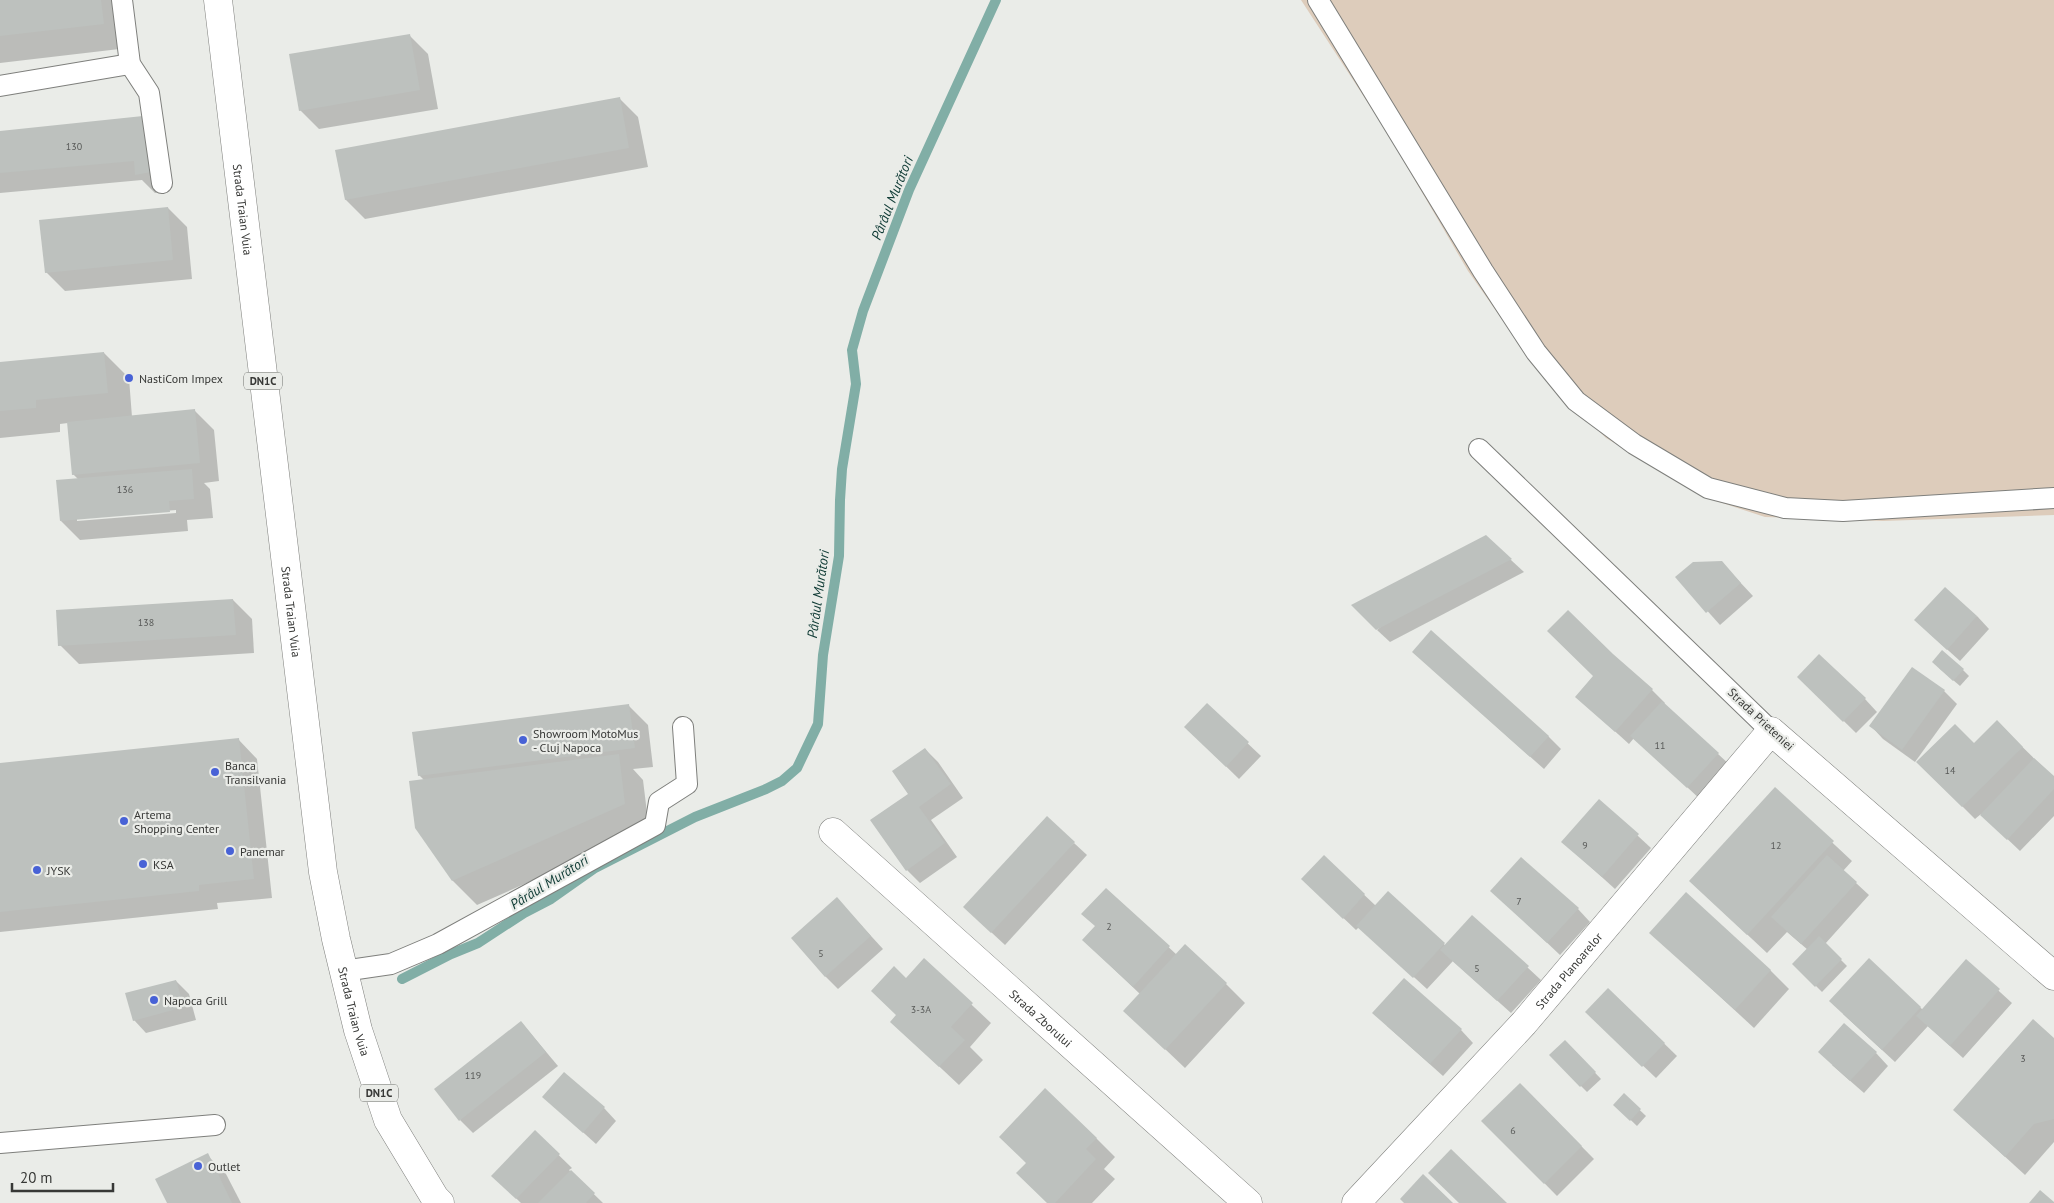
<svg xmlns="http://www.w3.org/2000/svg" width="2054" height="1203" viewBox="0 0 2054 1203" font-family="'PT Sans',sans-serif">
  <style>
    .green { fill: #dcb }
    .shadow { fill: #0003; fill-rule: evenodd }
    .lines { fill: none; stroke-linecap: round; stroke-linejoin: round }
    .stream { stroke: #81aea6; stroke-width: 10 }
    .building { fill: #bdc1be }
    .service-casing { stroke: #7e7f7c; stroke-width: 22 }
    .minor-casing { stroke: #7e7f7c; stroke-width: 29 }
    .primary-casing { stroke: #7e7f7c; stroke-width: 29 }
    .service { stroke: #fff; stroke-width: 20 }
    .minor { stroke: #fff; stroke-width: 28 }
    .primary { stroke: #fff; stroke-width: 28 }
    .poi-dot { fill: #4862d6; stroke: #eaece8; stroke-width: 2 }
    .labels { text-anchor: middle; dominant-baseline: central; stroke-width: 4.5; stroke-linejoin: round; paint-order: stroke }
    .number-label { font-size: 10px; fill: #585a58 }
    .shield { fill: #eaece8; stroke: #6d6e6b; stroke-width: 1 }
    .shield-label { font-size: 11px; font-weight: bold; fill: #373836 }
    .street-label { font-size: 12px; fill: #373836; stroke: #eaece8 }
    .poi-label { font-size: 12px; fill: #373836; stroke: #eaece8; text-anchor: start }
    .water-label { font-size: 14px; font-style: italic; fill: #0e3a34; stroke: #eaece8 }
  </style>
  <rect width="100%" height="100%" fill="#eaece8"/>
  <polygon class="green" points="1301,0 2054,0 2054,515 1883,521 1765,517 1707,498 1606,438 1554,387 1528,356 1468,271 1385,129"/>
  <g class="shadow">
    <polygon points="0,0 123,0 128,48 0,63"/>
    <polygon points="409,35 428,54 438,109 319,129 300,110"/>
    <polygon points="619,98 638,117 648,167 365,219 346,200 337,151"/>
    <polygon points="0,132 162,137 169,191 155,193 142,180 0,193"/>
    <polygon points="168,208 187,227 192,279 65,291 46,272"/>
    <path d="M104,353L129,378L132,417L195,411L214,430L219,481L204,483L210,489L213,518L187,520L188,531L80,540L61,521L78,479L73,474L68,423L60,424V432L0,438V363ZM176,510V513L77,521V518Z"/>
    <polygon points="1486,537 1524,572 1390,642 1377,630"/>
    <polygon points="1722,563 1753,596 1720,625 1677,577"/>
    <polygon points="233,600 252,619 254,653 79,664 60,645"/>
    <polygon points="1977,616 1989,629 1960,661 1929,633"/>
    <polygon points="1413,652 1548,736 1561,749 1544,769"/>
    <polygon points="1612,655 1652,690 1665,703 1664,704 1731,766 1701,800 1634,738 1629,744 1577,697"/>
    <polygon points="1939,668 1963,670 1969,676 1960,686"/>
    <polygon points="1912,669 1944,691 1957,704 1915,762 1883,739 1871,726"/>
    <polygon points="1799,677 1865,699 1877,712 1856,733"/>
    <polygon points="1207,705 1261,756 1239,779 1199,740"/>
    <polygon points="629,706 648,725 653,767 633,769 643,780 649,829 477,905 453,881 424,780 419,775"/>
    <polygon points="1997,722 2054,778 2054,816 2020,851 1981,814 1975,819 1918,762 1974,745"/>
    <polygon points="238,739 257,759 272,898 217,903 218,909 0,932 0,764"/>
    <polygon points="925,749 938,762 963,798 931,820 957,857 920,883 907,870 910,794"/>
    <polygon points="1775,789 1852,861 1843,871 1869,895 1825,944 1847,966 1822,992 1794,964 1808,950 1787,932 1767,953 1690,881"/>
    <polygon points="1599,800 1651,848 1615,889 1563,842"/>
    <polygon points="1074,843 1087,855 1005,945 978,920"/>
    <polygon points="1324,857 1376,906 1388,893 1446,946 1472,916 1541,980 1511,1013 1453,961 1427,989 1359,927 1356,930 1315,891"/>
    <polygon points="1106,889 1177,955 1226,984 1245,1003 1185,1068 1125,1011 1140,994 1096,952 1096,926"/>
    <polygon points="1492,891 1578,909 1590,922 1560,955"/>
    <polygon points="849,912 883,949 838,989 825,976"/>
    <polygon points="1651,933 1770,970 1789,989 1754,1028"/>
    <polygon points="924,960 991,1023 970,1047 983,1060 959,1085 911,1040 906,980"/>
    <polygon points="1869,960 1923,1010 1966,961 2012,1003 1963,1058 1928,1026 1895,1062 1843,1014"/>
    <polygon points="176,981 189,994 196,1020 146,1033 134,1020"/>
    <polygon points="1608,989 1677,1056 1656,1078 1599,1024"/>
    <polygon points="521,1022 558,1066 473,1133 460,1120"/>
    <polygon points="1387,1026 1461,1030 1473,1043 1443,1076"/>
    <polygon points="2054,1040 2054,1142 2025,1175 1954,1110"/>
    <polygon points="1565,1041 1601,1079 1587,1092 1550,1055"/>
    <polygon points="1876,1053 1888,1066 1864,1093 1832,1065"/>
    <polygon points="1520,1084 1594,1159 1557,1196 1483,1121"/>
    <polygon points="1624,1095 1646,1116 1637,1126 1615,1105"/>
    <polygon points="544,1097 604,1108 616,1121 596,1144"/>
    <polygon points="535,1132 572,1168 569,1170 603,1203 521,1203 493,1176"/>
    <polygon points="1096,1138 1115,1157 1104,1169 1115,1179 1092,1203 1048,1203 1018,1173"/>
    <polygon points="207,1155 226,1174 241,1203 168,1203"/>
  </g>
  <g class="lines">
    <polyline class="stream" points="402,979 451,954 478,943 524,913 551,899 595,868 695,817 766,789 782,781 797,768 818,724 823,655 839,556 840,500 842,469 856,384 852,350 863,311 909,190 996,0"/>
  </g>
  <g class="building">
    <polygon points="0,0 101,0 104,24 0,36"/>
    <polygon points="410,34 420,90 299,111 289,54"/>
    <polygon points="620,97 629,148 345,200 335,150"/>
    <polygon points="143,116 151,172 135,175 134,161 0,173 0,131"/>
    <polygon points="168,207 173,260 45,273 39,220"/>
    <polygon points="104,352 108,393 36,400 36,408 0,411 0,362"/>
    <polygon points="195,409 200,463 72,475 67,422"/>
    <polygon points="192,469 194,499 169,501 170,512 60,521 56,480"/>
    <polygon points="1486,535 1512,559 1376,630 1351,605"/>
    <polygon points="1722,561 1741,583 1706,613 1675,577 1693,562"/>
    <polygon points="1945,587 1977,616 1947,650 1914,620"/>
    <polygon points="233,599 236,635 58,646 56,610"/>
    <polygon points="1568,610 1613,654 1653,689 1615,732 1575,697 1593,676 1547,631"/>
    <polygon points="1431,630 1549,736 1530,757 1412,652"/>
    <polygon points="1942,650 1964,669 1953,681 1932,662"/>
    <polygon points="1819,654 1866,698 1843,722 1797,677"/>
    <polygon points="1912,667 1945,690 1902,750 1869,726"/>
    <polygon points="1662,701 1719,753 1687,788 1630,736"/>
    <polygon points="1207,703 1249,742 1226,767 1184,727"/>
    <polygon points="629,704 635,748 418,776 412,732"/>
    <polygon points="1997,720 2023,747 1962,807 1916,762 1955,724 1974,743"/>
    <polygon points="239,738 254,879 199,885 199,891 0,912 0,763"/>
    <polygon points="925,748 951,784 919,807 945,843 906,871 870,820 908,794 892,771"/>
    <polygon points="619,754 625,804 452,881 415,828 409,781"/>
    <polygon points="2034,758 2054,776 2054,789 2007,840 1980,815"/>
    <polygon points="1775,787 1834,841 1747,935 1689,881"/>
    <polygon points="1599,799 1639,834 1602,877 1561,842"/>
    <polygon points="1047,816 1075,842 991,933 963,907"/>
    <polygon points="1324,855 1365,894 1343,919 1301,879"/>
    <polygon points="1827,855 1857,882 1801,944 1771,917"/>
    <polygon points="1521,857 1579,908 1547,943 1490,891"/>
    <polygon points="1106,888 1170,946 1133,987 1082,940 1095,926 1081,914"/>
    <polygon points="1388,891 1445,943 1413,978 1356,926"/>
    <polygon points="1686,892 1771,970 1735,1010 1649,933"/>
    <polygon points="837,897 871,936 825,977 791,938"/>
    <polygon points="1472,915 1529,966 1497,1001 1440,950"/>
    <polygon points="1819,936 1842,959 1815,987 1792,964"/>
    <polygon points="1185,944 1227,983 1165,1050 1123,1011"/>
    <polygon points="924,958 973,1003 951,1027 965,1040 939,1067 890,1022 896,1015 871,991 894,966 906,978"/>
    <polygon points="1869,958 1921,1007 1882,1050 1829,1001"/>
    <polygon points="1966,959 2000,989 1950,1046 1916,1016"/>
    <polygon points="1404,978 1462,1029 1430,1064 1372,1013"/>
    <polygon points="176,980 184,1007 133,1021 125,993"/>
    <polygon points="1608,988 1665,1043 1642,1067 1585,1012"/>
    <polygon points="2033,1019 2054,1038 2054,1119 2034,1124 2005,1157 1953,1110"/>
    <polygon points="521,1021 546,1052 459,1121 434,1089"/>
    <polygon points="1844,1023 1877,1052 1850,1081 1818,1052"/>
    <polygon points="1565,1040 1596,1072 1580,1087 1549,1055"/>
    <polygon points="564,1072 605,1107 583,1133 542,1097"/>
    <polygon points="1520,1083 1582,1146 1544,1184 1481,1121"/>
    <polygon points="1045,1088 1097,1138 1086,1149 1096,1159 1055,1203 1047,1203 1016,1173 1026,1163 999,1137"/>
    <polygon points="1624,1093 1641,1109 1630,1121 1613,1105"/>
    <polygon points="535,1130 560,1154 516,1199 491,1176"/>
    <polygon points="1451,1149 1507,1203 1459,1203 1428,1173"/>
    <polygon points="208,1153 232,1203 167,1203 155,1179"/>
    <polygon points="571,1170 595,1193 586,1203 538,1203"/>
    <polygon points="1423,1174 1453,1203 1404,1203 1400,1199"/>
    <polygon points="2040,1190 2054,1202 2054,1203 2029,1203"/>
  </g>
  <g class="lines">
    <defs>
      <g id="service">
        <polyline points="122,0 130,64 149,93 162,183"/>
        <polyline points="1318,0 1483,271 1536,352 1576,401 1634,444 1708,488 1785,508 1843,511 2054,498"/>
        <polyline points="0,86 130,64"/>
        <polyline points="1479,449 1771,731"/>
        <polyline points="343,971 391,964 438,944 655,825 659,802 687,784 683,727"/>
        <polyline points="0,1143 215,1125"/>
      </g>
      <g id="minor">
        <path id="s1" d="M833,832L1248,1203"/>
        <path id="s2" d="M1356,1203L1524,1023L1771,731L2054,976"/>
      </g>
      <g id="primary">
        <path id="s3" d="M218,0L323,872L336,939L358,1030L388,1120L435,1198L440,1203"/>
      </g>
    </defs>
    <use href="#service" class="service-casing"/>
    <use href="#minor" class="minor-casing"/>
    <use href="#primary" class="primary-casing"/>
    <use href="#service" class="service"/>
    <use href="#minor" class="minor"/>
    <use href="#primary" class="primary"/>
  </g>
  <g class="poi-dot">
    <circle cx="129" cy="378" r="5"/>
    <circle cx="523" cy="740" r="5"/>
    <circle cx="215" cy="772" r="5"/>
    <circle cx="124" cy="821" r="5"/>
    <circle cx="230" cy="851" r="5"/>
    <circle cx="143" cy="864" r="5"/>
    <circle cx="37" cy="870" r="5"/>
    <circle cx="154" cy="1000" r="5"/>
    <circle cx="198" cy="1166" r="5"/>
  </g>
  <g class="labels">
    <g class="number-label">
      <text x="74" y="146">130</text>
      <text x="125" y="489">136</text>
      <text x="146" y="622">138</text>
      <text x="1660" y="745">11</text>
      <text x="1950" y="770">14</text>
      <text x="1585" y="845">9</text>
      <text x="1776" y="845">12</text>
      <text x="1519" y="901">7</text>
      <text x="1109" y="926">2</text>
      <text x="821" y="953">5</text>
      <text x="1477" y="968">5</text>
      <text x="921" y="1009">3-3A</text>
      <text x="2023" y="1058">3</text>
      <text x="473" y="1075">119</text>
      <text x="1513" y="1130">6</text>
    </g>
    <g class="shield">
      <rect x="244" y="372.5" width="38" height="17" rx="4"/>
      <rect x="360" y="1084.5" width="38" height="17" rx="4"/>
    </g>
    <g class="shield-label">
      <text x="263" y="381">DN1C</text>
      <text x="379" y="1093">DN1C</text>
    </g>
    <g class="street-label">
      <text stroke="none"><textPath href="#s3" startOffset="211">Strada Traian Vuia</textPath></text>
      <text stroke="none"><textPath href="#s3" startOffset="616">Strada Traian Vuia</textPath></text>
      <text transform="translate(1761 719) rotate(43)">Strada Prieteniei</text>
      <text stroke="none"><textPath href="#s2" startOffset="315">Strada Planoarelor</textPath></text>
      <text stroke="none"><textPath href="#s3" startOffset="1021">Strada Traian Vuia</textPath></text>
      <text stroke="none"><textPath href="#s1" startOffset="279">Strada Zborului</textPath></text>
    </g>
    <g class="poi-label">
      <text x="139" y="378">NastiCom Impex</text>
      <text x="533" y="733">Showroom MotoMus<tspan x="533" dy="14">- Cluj Napoca</tspan></text>
      <text x="225" y="765">Banca<tspan x="225" dy="14">Transilvania</tspan></text>
      <text x="134" y="814">Artema<tspan x="134" dy="14">Shopping Center</tspan></text>
      <text x="240" y="851">Panemar</text>
      <text x="153" y="864">KSA</text>
      <text x="47" y="870">JYSK</text>
      <text x="164" y="1000">Napoca Grill</text>
      <text x="208" y="1166">Outlet</text>
    </g>
    <g class="water-label">
      <text transform="translate(892 198) rotate(-68)">Pârâul Murători</text>
      <text transform="translate(818 594) rotate(-82)">Pârâul Murători</text>
      <text transform="translate(549 882) rotate(-32)">Pârâul Murători</text>
    </g>
  </g>
  <path d="M12 1183v8h101v-8" fill="none" stroke="#373836" stroke-width="2.5"/>
  <text x="20" y="1183" font-size="15" fill="#373836" stroke="#eaece8" stroke-width="4" paint-order="stroke">20 m</text>
</svg>
